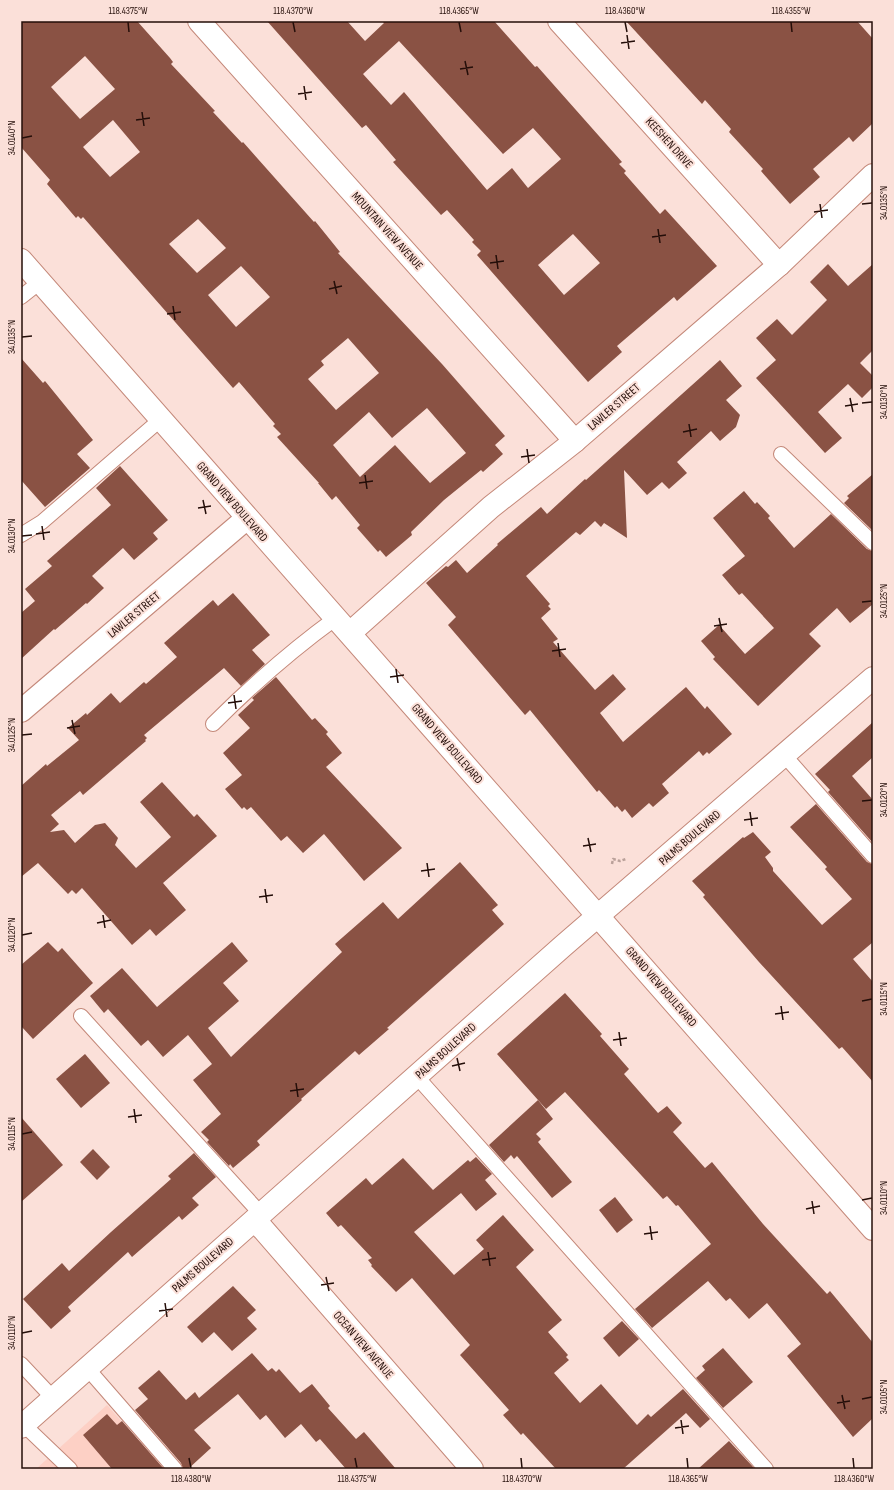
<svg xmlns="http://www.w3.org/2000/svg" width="894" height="1490" viewBox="0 0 894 1490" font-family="'Sofia Sans Condensed',sans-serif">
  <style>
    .built { fill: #fdd0c5 }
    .building { fill: #8a5244; fill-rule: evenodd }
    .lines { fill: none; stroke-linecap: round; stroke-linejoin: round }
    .lane-casing { stroke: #c48879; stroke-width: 16 }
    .street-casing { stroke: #c48879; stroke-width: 24 }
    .secondary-casing { stroke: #c48879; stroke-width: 24 }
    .path { stroke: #baa19a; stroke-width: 2.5; stroke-dasharray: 3 2; stroke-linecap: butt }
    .lane { stroke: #fff; stroke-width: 14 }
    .street { stroke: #fff; stroke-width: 22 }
    .secondary { stroke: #fff; stroke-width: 22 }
    .ticks { fill: none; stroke: #240e09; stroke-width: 1.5 }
    .labels { text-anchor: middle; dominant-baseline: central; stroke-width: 4; stroke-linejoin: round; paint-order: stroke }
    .street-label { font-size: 12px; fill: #240e09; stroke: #fbe0d9 }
    .neatline { fill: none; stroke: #240e09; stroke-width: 1.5 }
    .ticks-label { font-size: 10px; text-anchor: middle; fill: #240e09 }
  </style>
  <rect width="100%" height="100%" fill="#fbe0d9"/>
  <polygon class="built" points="107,1405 164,1469 36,1469"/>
  <g class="building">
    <path d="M21,21H137L170,58L173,62L171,64L215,111L213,112L242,143L243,142L314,222L315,221L340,252L338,253L442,364L505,436L495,445L503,454L483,472L481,470L444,500L411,532L412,535L386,557L380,550L378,552L357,528L360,525L336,496L332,500L318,483H319L277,437L281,434L273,426L275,424L239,382L233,388L83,217L81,219L78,216L76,218L47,184L50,180L21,147ZM85,56L115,89L80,119L51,87ZM113,120L140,152L110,177L83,147ZM198,219L226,248L197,273L169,244ZM241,266L270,297L236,327L208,295ZM348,338L379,373L336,410L308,379L324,365L321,361ZM427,408L466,453L430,483L395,445L360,477L333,445L369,412L392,438Z"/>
    <path d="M267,21H347L365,41L384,23L382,21H494L535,67L537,66L622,162L619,164L626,171L624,173L660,214L665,209L717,266L677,301L674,297L617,346L622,352L588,382L477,255L481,251L472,242L474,240L447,210L441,215L393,162L396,160L366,125L362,128ZM399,41L503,154L533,128L561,159L528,188L512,168L487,190L404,92L391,105L363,74ZM573,234L600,263L564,295L538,265Z"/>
    <polygon points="626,21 857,21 873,39 873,123 853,142 849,137 813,169 820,177 790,204 761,171 763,169 729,132 731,129 705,100 702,104"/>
    <polygon points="828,264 848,286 873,264 873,350 860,363 873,376 873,387 862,398 848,384 818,412 842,438 825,453 756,378 776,360 756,338 777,319 792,335 827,300 810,282"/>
    <polygon points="21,358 43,383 45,381 93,440 77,454 90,468 45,507 21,480"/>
    <polygon points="720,360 742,386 726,400 740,415 736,427 720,441 711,431 677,462 687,473 669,489 662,482 647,495 624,470 627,538 604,523 601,527 595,521 580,535 576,532 526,576 550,604 548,606 551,609 541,618 558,639 553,642 595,690 613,674 626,689 600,713 623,742 686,687 705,709 707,706 732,734 709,754 707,752 703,756 699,751 662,784 669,793 653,807 649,803 632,818 625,809 622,812 617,806 615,808 599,790 597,792 530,710 525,715 448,625 456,617 426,583 446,566 448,567 456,560 467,573 498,545 497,544 541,507 547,514 585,479 586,480"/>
    <polygon points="120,466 168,520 153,533 158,539 134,560 123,548 92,576 104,588 87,604 86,603 55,630 54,629 21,659 21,613 35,601 25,589 52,566 47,561 111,505 96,488"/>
    <polygon points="873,474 873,531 844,503 849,498 847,496"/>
    <polygon points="744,491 755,504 757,502 770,516 768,518 794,548 831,514 867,549 873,551 873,604 850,623 837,608 809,634 821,646 758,706 713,659 715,657 701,641 719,625 745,654 774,628 742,593 739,595 722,575 745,556 713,518"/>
    <polygon points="233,593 270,635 252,650 265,664 241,686 224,668 144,735 147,738 145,740 146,741 83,795 80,791 51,815 59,824 50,832 64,830 75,843 95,825 105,823 118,838 115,845 136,868 171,837 140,802 162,782 194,817 197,814 217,836 163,883 186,910 156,936 150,929 132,945 82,888 76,894 72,890 68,894 38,863 21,877 21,786 46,764 47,766 79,740 68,728 86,713 87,715 111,693 120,703 144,682 146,684 177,657 164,643 213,600 218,606"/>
    <polygon points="276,677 312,720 315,718 328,732 326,734 342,753 326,767 402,848 364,881 324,834 303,853 287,836 281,841 251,807 247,810 244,807 242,809 225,789 242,775 223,753 250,728 238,715 254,700 252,698"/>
    <polygon points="873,722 873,757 852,776 873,800 873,843 828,792 830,790 815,774"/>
    <polygon points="816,804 867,862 873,864 873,942 853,959 873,982 873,1082 842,1047 839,1049 759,962 703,897 705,895 692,881 743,837 744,838 753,832 771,852 765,857 773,868 773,871 822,925 852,899 825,869 827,867 790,827"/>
    <polygon points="460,862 498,905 492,910 504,924 387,1028 389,1029 359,1055 355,1051 301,1099 302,1100 257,1141 260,1145 233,1168 230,1164 229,1166 207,1142 209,1140 201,1132 221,1114 193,1080 212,1064 188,1035 163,1057 148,1040 141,1046 108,1009 104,1013 90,996 122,968 157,1007 232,942 248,961 223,983 239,1001 208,1028 231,1057 342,952 335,944 383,902 398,919"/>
    <polygon points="48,942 58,952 62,948 93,983 33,1039 21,1026 21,965"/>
    <polygon points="565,993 602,1034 600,1036 629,1069 624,1074 658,1113 667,1106 682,1123 673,1132 705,1168 712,1162 763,1224 827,1294 830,1291 873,1343 873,1418 853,1437 787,1356 801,1344 767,1303 749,1319 730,1298 726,1301 708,1281 652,1328 635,1309 711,1244 678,1205 676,1206 667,1196 663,1199 565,1092 546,1109 497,1054"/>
    <polygon points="85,1054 110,1083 81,1108 56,1079"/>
    <polygon points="538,1100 553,1119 536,1134 541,1139 538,1142 572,1182 552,1198 517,1156 514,1159 511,1155 504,1162 489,1145"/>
    <polygon points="21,1117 63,1165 21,1202"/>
    <polygon points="93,1149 110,1167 97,1180 80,1162"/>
    <polygon points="194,1153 216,1177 192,1198 199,1205 182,1220 179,1216 132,1257 128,1252 68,1307 71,1311 51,1329 23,1299 62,1263 69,1271 111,1232 171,1179 168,1176"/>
    <polygon points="476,1157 492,1174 485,1180 497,1194 476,1211 461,1193 414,1232 454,1275 484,1249 476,1240 503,1215 534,1250 516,1267 562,1320 548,1332 568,1355 566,1357 569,1360 554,1373 580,1403 601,1384 637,1425 648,1414 651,1417 683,1389 710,1419 700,1428 686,1413 623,1469 556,1469 523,1433 521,1435 503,1415 509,1410 460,1355 470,1345 412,1278 396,1292 371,1266 372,1265 368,1260 372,1258 341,1225 338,1227 326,1213 366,1178 372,1185 403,1158 433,1190 468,1160 470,1162"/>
    <polygon points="615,1197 633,1220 617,1233 599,1210"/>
    <polygon points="233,1286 256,1310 247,1318 257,1329 232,1351 214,1332 202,1343 187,1327"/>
    <polygon points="622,1321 639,1339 619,1357 603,1338"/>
    <polygon points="723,1348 753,1382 723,1408 696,1378 705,1370 702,1366"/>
    <polygon points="252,1353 268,1371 272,1368 276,1372 279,1369 300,1393 312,1384 330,1406 328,1408 356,1439 364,1432 396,1469 346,1469 320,1439 316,1442 301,1424 285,1438 266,1415 260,1420 238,1394 194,1430 211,1448 188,1469 183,1469 181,1463 135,1410 148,1399 138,1388 159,1370 186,1400 195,1392 199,1398"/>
    <polygon points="107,1414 117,1425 122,1421 164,1469 112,1469 83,1435"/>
    <polygon points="729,1441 755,1469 698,1469"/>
  </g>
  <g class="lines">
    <defs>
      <g id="lane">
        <polyline points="21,297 40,282"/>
        <polyline points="781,454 873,543"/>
        <polyline points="21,535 42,522 160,420"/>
        <path d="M213,724C251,686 292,650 336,618"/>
        <polyline points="785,756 873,856"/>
        <polyline points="81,1016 261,1214"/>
        <polyline points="417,1077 766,1469"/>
        <polyline points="21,1364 53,1398"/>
        <polyline points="87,1368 175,1469"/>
        <polyline points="24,1425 70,1469"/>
      </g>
      <g id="street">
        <polyline points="199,21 575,441"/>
        <polyline points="559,21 779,265"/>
        <polyline points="350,633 491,507 575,441 779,265 873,175"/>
        <polyline points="21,711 246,519"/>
        <polyline points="255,1220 472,1469"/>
      </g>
      <g id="secondary">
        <path d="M21,260C304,584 590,905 873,1229"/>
        <polyline points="21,1427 563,946 873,678"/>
      </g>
    </defs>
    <use href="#lane" class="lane-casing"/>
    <use href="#street" class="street-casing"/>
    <use href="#secondary" class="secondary-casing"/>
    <polyline class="path" points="612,864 613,859 620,861 626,859"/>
    <use href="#lane" class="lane"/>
    <use href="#street" class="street"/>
    <use href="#secondary" class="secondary"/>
  </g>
  <path class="ticks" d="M128,22L129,32M293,22L295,32M459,22L461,32M625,22L627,32M791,22L792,32M627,35L629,49M621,43L635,41M465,61L468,75M460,69L473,67M304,86L306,100M298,94L312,92M142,112L144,126M136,120L150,118M22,138L32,136M820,204L822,218M862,204L872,203M814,212L828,210M658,229L660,243M652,237L666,235M496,255L498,269M490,263L504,261M334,281L337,294M329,289L342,286M173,306L175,320M167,314L181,312M22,337L32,336M850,398L853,412M862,403L872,402M845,406L858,404M689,424L691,437M683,432L697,429M527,449L529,463M521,457L535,455M365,475L367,489M359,483L373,481M203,500L206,514M198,508L211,506M42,526L44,540M36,534L50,532M22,536L32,535M862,602L872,601M719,618L722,632M714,626L727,624M558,643L560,657M552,651L566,649M396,669L398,683M390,677L404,675M234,695L236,709M228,703L242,701M72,720L75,734M67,728L80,726M22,735L32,734M862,801L872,800M750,812L752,826M744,820L758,818M588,838L591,852M583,846L596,844M427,863L429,877M421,871L435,869M265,889L267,903M259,897L273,895M103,915L105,928M97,923L111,920M22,935L32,933M862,1001L872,999M781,1006L783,1020M775,1014L789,1012M619,1032L621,1046M613,1040L627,1038M457,1058L460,1071M452,1066L465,1063M296,1083L298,1097M290,1091L304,1089M134,1109L136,1123M128,1117L142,1115M22,1134L32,1132M862,1200L872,1198M812,1201L814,1214M806,1209L820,1206M650,1226L652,1240M644,1234L658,1232M488,1252L490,1266M482,1260L496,1258M326,1277L329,1291M321,1285L334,1283M165,1303L167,1317M159,1311L173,1309M22,1333L32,1331M842,1395L845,1409M862,1399L872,1397M837,1403L850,1401M681,1420L683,1434M675,1428L689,1426M189,1458L191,1468M355,1458L357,1468M521,1458L522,1468M687,1458L688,1468M853,1458L854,1468"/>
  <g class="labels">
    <g class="street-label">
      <text transform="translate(669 143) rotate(48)">KEESHEN DRIVE</text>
      <text transform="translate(387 231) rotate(48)">MOUNTAIN VIEW AVENUE</text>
      <text transform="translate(614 407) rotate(-41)">LAWLER STREET</text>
      <text transform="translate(232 502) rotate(49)">GRAND VIEW BOULEVARD</text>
      <text transform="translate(134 615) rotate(-40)">LAWLER STREET</text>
      <text transform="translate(447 744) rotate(49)">GRAND VIEW BOULEVARD</text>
      <text transform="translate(690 838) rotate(-41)">PALMS BOULEVARD</text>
      <text transform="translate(661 987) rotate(49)">GRAND VIEW BOULEVARD</text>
      <text transform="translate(446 1051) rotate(-42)">PALMS BOULEVARD</text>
      <text transform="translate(203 1265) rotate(-41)">PALMS BOULEVARD</text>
      <text transform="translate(363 1345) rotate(49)">OCEAN VIEW AVENUE</text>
    </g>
  </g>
  <rect width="894" height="1490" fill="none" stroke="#fbe0d9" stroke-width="44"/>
  <rect x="22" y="22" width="850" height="1446" class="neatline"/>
  <g class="ticks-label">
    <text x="128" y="14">118.4375°W</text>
    <text x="293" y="14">118.4370°W</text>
    <text x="459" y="14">118.4365°W</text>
    <text x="625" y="14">118.4360°W</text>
    <text x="791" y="14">118.4355°W</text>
    <text transform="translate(11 138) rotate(-90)" y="4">34.0140°N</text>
    <text transform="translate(883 203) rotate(-90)" y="4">34.0135°N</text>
    <text transform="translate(11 337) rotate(-90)" y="4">34.0135°N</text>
    <text transform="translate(883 402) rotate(-90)" y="4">34.0130°N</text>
    <text transform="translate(11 536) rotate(-90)" y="4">34.0130°N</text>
    <text transform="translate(883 601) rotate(-90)" y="4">34.0125°N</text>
    <text transform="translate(11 735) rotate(-90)" y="4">34.0125°N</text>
    <text transform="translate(883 800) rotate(-90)" y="4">34.0120°N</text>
    <text transform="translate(11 935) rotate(-90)" y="4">34.0120°N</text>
    <text transform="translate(883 999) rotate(-90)" y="4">34.0115°N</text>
    <text transform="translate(11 1134) rotate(-90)" y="4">34.0115°N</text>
    <text transform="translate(883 1198) rotate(-90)" y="4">34.0110°N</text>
    <text transform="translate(11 1333) rotate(-90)" y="4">34.0110°N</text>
    <text transform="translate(883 1397) rotate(-90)" y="4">34.0105°N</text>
    <text x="191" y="1482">118.4380°W</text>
    <text x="357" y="1482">118.4375°W</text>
    <text x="522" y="1482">118.4370°W</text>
    <text x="688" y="1482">118.4365°W</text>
    <text x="854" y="1482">118.4360°W</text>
  </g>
</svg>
